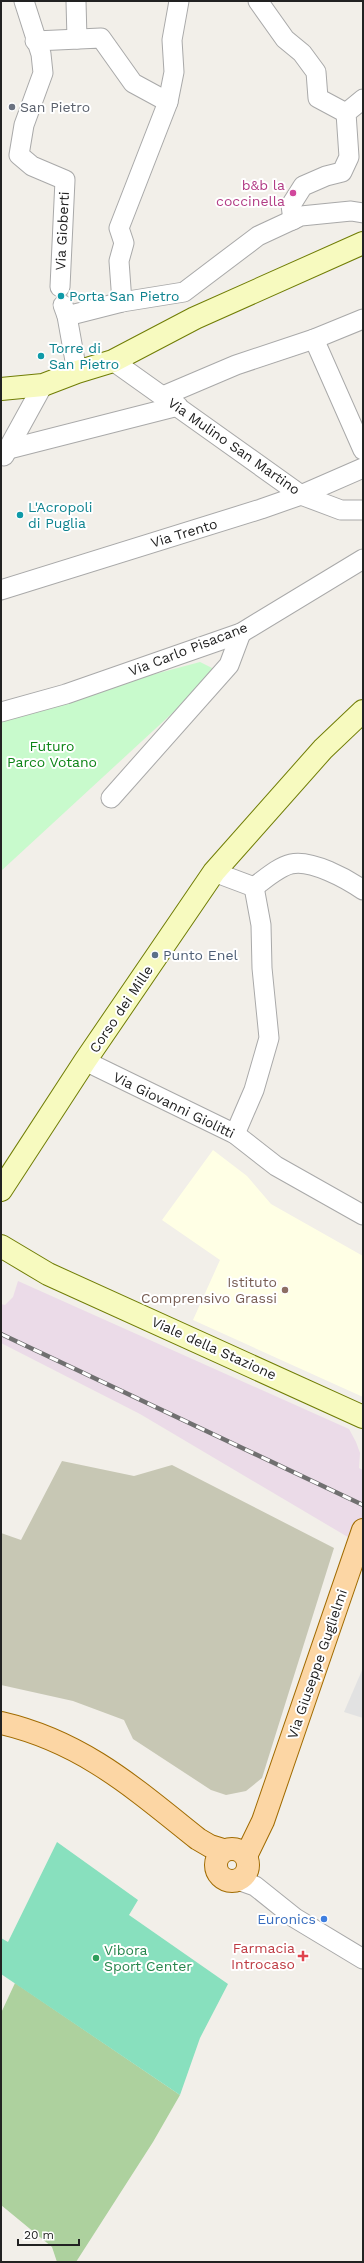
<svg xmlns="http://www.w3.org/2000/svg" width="364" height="2263" viewBox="0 0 364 2263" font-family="'Work Sans',sans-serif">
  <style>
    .industrial { fill: #ebdbe8 }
    .education { fill: #ffffe5 }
    .construction { fill: #c7c7b4 }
    .forest { fill: #add19e }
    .park { fill: #c8facc }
    .pitch { fill: #88e0be }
    .parking { fill: #e2e2e2 }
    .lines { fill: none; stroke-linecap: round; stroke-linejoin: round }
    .street-casing { stroke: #a9a9a9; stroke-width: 21 }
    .secondary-casing { stroke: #707d05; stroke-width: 24 }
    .primary-casing { stroke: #a06b00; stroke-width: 24 }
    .street { stroke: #fff; stroke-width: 19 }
    .secondary { stroke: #f7fabf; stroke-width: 22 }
    .primary { stroke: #fcd6a4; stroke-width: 22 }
    .rail-casing { stroke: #707070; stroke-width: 4.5 }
    .rail { stroke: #fff; stroke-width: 3; stroke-dasharray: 9; stroke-linecap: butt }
    .worship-dot { fill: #6b7280; stroke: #fff; stroke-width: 1.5 }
    .hotel-dot { fill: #d1479c; stroke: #fff; stroke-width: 1.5 }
    .culture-dot { fill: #0f9aa8; stroke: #fff; stroke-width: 1.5 }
    .service-dot { fill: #5c6f8a; stroke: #fff; stroke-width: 1.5 }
    .education-dot { fill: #8d6e63; stroke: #fff; stroke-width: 1.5 }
    .shop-dot { fill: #3f7fe0; stroke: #fff; stroke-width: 1.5 }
    .health-dot { fill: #e0444e; stroke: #fff; stroke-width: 1.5 }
    .leisure-dot { fill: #2e9e5b; stroke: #fff; stroke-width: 1.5 }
    .labels { text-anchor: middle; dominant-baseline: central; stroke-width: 4; stroke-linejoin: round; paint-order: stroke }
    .worship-label { font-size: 14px; fill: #5b616d; stroke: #fff; text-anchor: start }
    .hotel-label { font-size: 14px; fill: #b23c85; stroke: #fff; text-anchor: end }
    .street-label { font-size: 14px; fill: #222; stroke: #fff }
    .culture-label { font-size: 14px; fill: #0d838f; stroke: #fff; text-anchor: start }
    .park-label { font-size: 14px; fill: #0c8416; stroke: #fff }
    .service-label { font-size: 14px; fill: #4e5e75; stroke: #fff; text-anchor: start }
    .education-label { font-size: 14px; fill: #785e54; stroke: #fff; text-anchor: end }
    .shop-label { font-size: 14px; fill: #366cbe; stroke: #fff; text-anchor: end }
    .health-label { font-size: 14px; fill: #be3a42; stroke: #fff; text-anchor: end }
    .leisure-label { font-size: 14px; fill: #27864d; stroke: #fff; text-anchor: start }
  </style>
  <rect width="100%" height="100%" fill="#f2efe9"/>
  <polygon class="industrial" points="18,1281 349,1429 356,1442 360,1453 359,1468 363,1470 363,1546 140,1414 1,1343 1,1304 5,1305 13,1297"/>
  <polygon class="education" points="213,1150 247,1176 271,1204 363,1256 363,1397 193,1320 220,1260 162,1220"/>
  <polygon class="construction" points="62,1461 134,1476 172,1465 334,1548 262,1778 246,1791 226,1795 211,1790 133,1739 124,1720 73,1701 1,1685 1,1533 21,1540"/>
  <polygon class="forest" points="15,1983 180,2095 153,2142 76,2262 57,2262 52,2247 1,2205 1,2013"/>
  <polygon class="park" points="200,662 218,671 1,871 1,715"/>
  <polygon class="pitch" points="57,1842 138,1900 129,1915 228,1984 200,2038 180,2095 1,1974 1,1938 8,1942"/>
  <polygon class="parking" points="363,1668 363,1718 344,1712"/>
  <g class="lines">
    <defs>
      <g id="street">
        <polyline points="24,1 41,54 43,73 24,125 19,155 32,166 65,180 60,287"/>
        <polyline points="76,1 77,39"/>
        <polyline points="258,1 285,39 302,53 316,72 318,98 346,113"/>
        <polyline points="35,41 101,38 133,83 168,102"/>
        <polyline points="293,220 291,205 303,186 326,176 342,172 349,157 346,113 363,99"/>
        <polyline points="122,302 119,261 124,243 119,228 168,102 174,72 172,40 179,1"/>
        <polyline points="63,305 67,316 77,372"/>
        <polyline points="67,316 122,302 184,292 258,236 301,216 351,211 363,213"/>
        <polyline points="314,339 363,450"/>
        <polyline points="113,361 301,495 341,510 363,510"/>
        <polyline points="163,396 236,365 314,339 363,319"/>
        <polyline points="1,451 178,406"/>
        <polyline points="4,456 43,385"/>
        <polyline points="1,590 261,509 301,495 363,468"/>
        <polyline points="1,712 66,694 241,633 363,559"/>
        <polyline points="111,798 229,665 241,633"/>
        <path d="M214,872L254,887C264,880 278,867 291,864C311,859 347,879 363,890"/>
        <polyline points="85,1061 235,1134 276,1166 363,1215"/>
        <polyline points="235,1134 254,1090 269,1038 262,968 261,925 254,887"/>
        <polyline points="238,1880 255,1886 295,1918 363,1959"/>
      </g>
      <g id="secondary">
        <polyline points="1,389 43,385 77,372 113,361 195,318 363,243"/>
        <polyline points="1,1190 85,1061 214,872 323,749 363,711"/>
        <polyline points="1,1246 48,1274 363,1417"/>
      </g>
      <g id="primary">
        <path d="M1,1723C83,1742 134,1788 198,1839L210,1846L223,1850"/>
        <circle cx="232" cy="1865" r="16"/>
        <polyline points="246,1856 263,1821 363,1530"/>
      </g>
    </defs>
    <use href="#street" class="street-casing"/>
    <use href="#secondary" class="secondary-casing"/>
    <use href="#primary" class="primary-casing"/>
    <use href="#street" class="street"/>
    <use href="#secondary" class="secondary"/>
    <use href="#primary" class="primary"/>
    <defs>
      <polyline id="rail" points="1,1334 363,1505"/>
    </defs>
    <use href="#rail" class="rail-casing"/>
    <use href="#rail" class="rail"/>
  </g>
  <circle class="worship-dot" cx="12" cy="107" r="4"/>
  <circle class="hotel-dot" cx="293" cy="193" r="4"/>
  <g class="culture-dot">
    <circle cx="61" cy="296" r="4"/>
    <circle cx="41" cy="356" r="4"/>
    <circle cx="20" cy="515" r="4"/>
  </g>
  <circle class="service-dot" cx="155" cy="955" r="4"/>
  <circle class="education-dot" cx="285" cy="1290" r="4"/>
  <circle class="shop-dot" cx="324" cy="1919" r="4"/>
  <path class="health-dot" d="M301 1950h4v4h4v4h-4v4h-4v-4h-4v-4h4z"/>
  <circle class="leisure-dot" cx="96" cy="1958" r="4"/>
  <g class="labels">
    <g class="worship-label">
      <text x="20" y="107">San Pietro</text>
    </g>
    <g class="hotel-label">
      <text x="285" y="185">b&amp;b la<tspan x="285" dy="16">coccinella</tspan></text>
    </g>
    <g class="street-label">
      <text transform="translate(62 231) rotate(-87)">Via Gioberti</text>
      <text transform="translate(234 446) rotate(35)">Via Mulino San Martino</text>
      <text transform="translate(184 533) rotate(-17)">Via Trento</text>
      <text transform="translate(188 649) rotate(-21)">Via Carlo Pisacane</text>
      <text transform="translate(121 1009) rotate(-56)">Corso dei Mille</text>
      <text transform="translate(174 1105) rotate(26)">Via Giovanni Giolitti</text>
      <text transform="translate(214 1348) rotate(24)">Viale della Stazione</text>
      <text transform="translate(317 1664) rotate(-71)">Via Giuseppe Guglielmi</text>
    </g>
    <g class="culture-label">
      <text x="69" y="296">Porta San Pietro</text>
      <text x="49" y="348">Torre di<tspan x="49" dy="16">San Pietro</tspan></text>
      <text x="28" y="507">L'Acropoli<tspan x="28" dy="16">di Puglia</tspan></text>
    </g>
    <g class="park-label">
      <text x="52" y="746">Futuro<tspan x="52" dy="16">Parco Votano</tspan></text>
    </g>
    <g class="service-label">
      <text x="163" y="955">Punto Enel</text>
    </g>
    <g class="education-label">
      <text x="277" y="1282">Istituto<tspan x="277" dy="16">Comprensivo Grassi</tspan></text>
    </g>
    <g class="shop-label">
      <text x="316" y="1919">Euronics</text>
    </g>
    <g class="health-label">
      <text x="295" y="1948">Farmacia<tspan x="295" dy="16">Introcaso</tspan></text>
    </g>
    <g class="leisure-label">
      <text x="104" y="1950">Vibora<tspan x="104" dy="16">Sport Center</tspan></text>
    </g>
  </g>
  <rect width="364" height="2263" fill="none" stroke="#222222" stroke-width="4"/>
  <path d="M18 2239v6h61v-6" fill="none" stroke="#222222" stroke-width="2"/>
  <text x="24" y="2239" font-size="12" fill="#222222" stroke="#ffffff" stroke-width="3" paint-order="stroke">20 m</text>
</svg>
